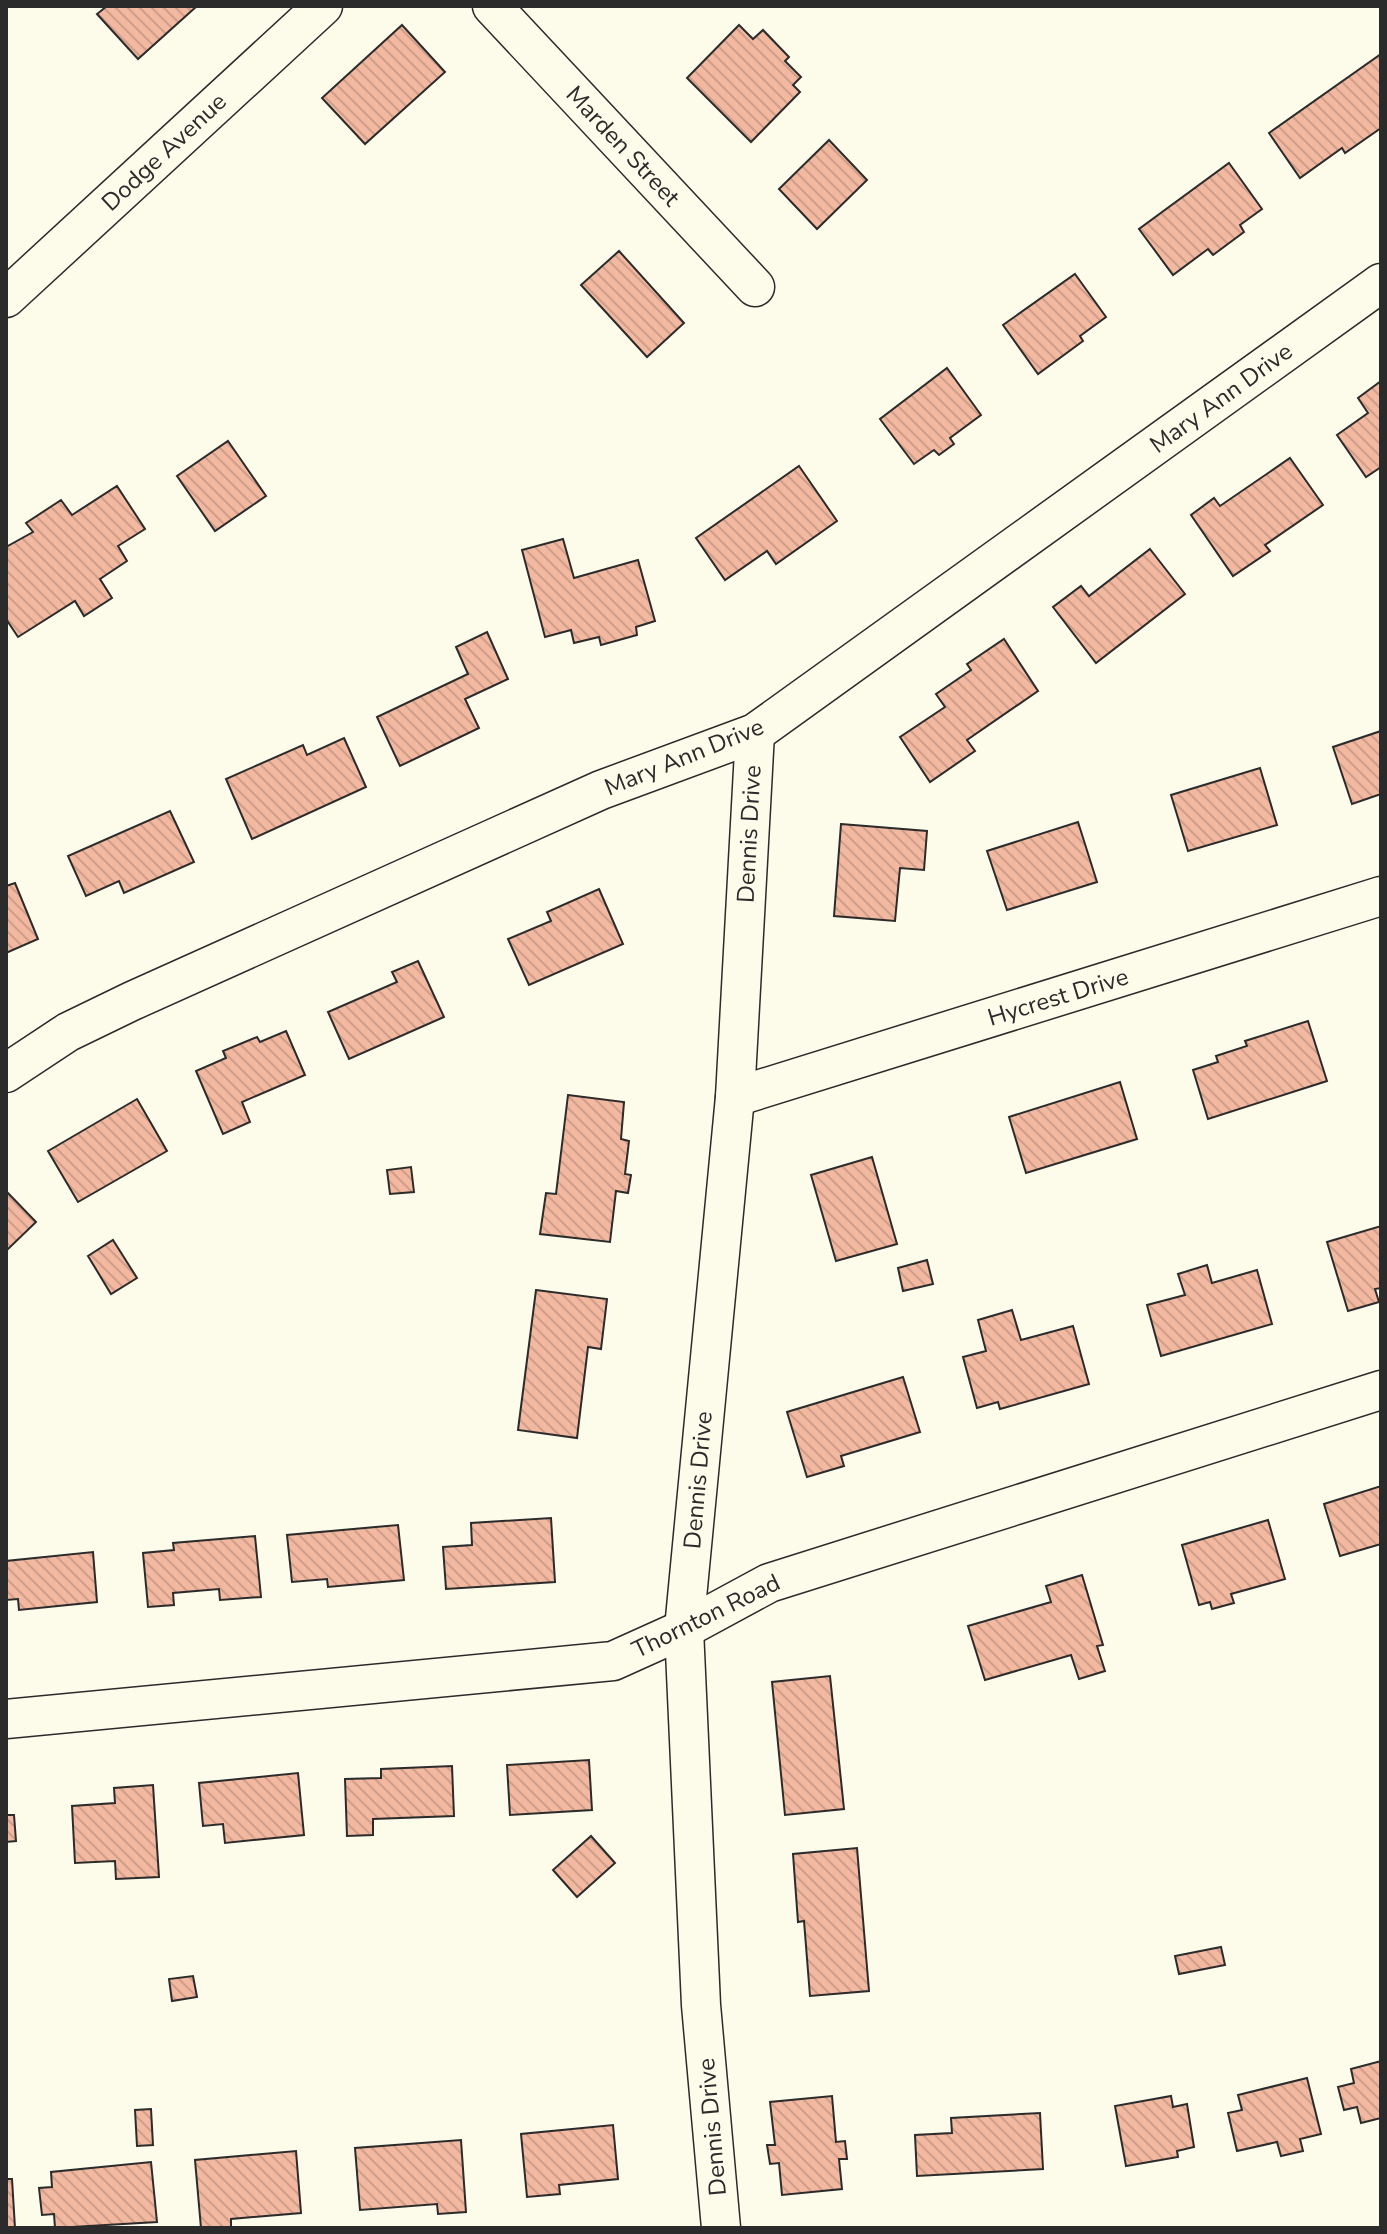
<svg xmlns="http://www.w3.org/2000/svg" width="1387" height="2234" viewBox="0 0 1387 2234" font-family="'Nunito Sans',sans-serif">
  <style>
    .building { fill: url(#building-back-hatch); stroke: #2b2b2b; stroke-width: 2 }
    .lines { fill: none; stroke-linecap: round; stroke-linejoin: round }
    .minor-casing { stroke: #2b2b2b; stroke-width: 41 }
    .minor { stroke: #fdfbea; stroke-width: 38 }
    .labels { text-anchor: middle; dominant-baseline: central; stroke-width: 6; stroke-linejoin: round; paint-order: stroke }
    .street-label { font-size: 24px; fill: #2b2b2b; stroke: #fdfbea }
  </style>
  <defs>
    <pattern id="building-back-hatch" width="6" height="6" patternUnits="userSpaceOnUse" patternTransform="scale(2)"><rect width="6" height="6" fill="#f2b8a0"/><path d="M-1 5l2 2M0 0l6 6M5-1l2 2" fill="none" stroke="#d09e8a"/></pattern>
  </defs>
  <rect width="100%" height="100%" fill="#fdfbea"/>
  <g class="building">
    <polygon points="107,6 197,6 138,59 97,14"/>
    <polygon points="402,25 445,72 365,144 322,98"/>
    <polygon points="739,25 753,39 763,30 789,57 785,61 801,77 793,85 800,92 751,142 687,78"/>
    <polygon points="1381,54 1381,128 1345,153 1342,148 1300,178 1269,133"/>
    <polygon points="829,140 867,180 817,229 779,189"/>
    <polygon points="1229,163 1262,209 1240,225 1244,232 1213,255 1208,249 1173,275 1139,229"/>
    <polygon points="619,251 684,323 647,357 581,285"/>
    <polygon points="1075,274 1106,317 1080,336 1083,341 1038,374 1003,325"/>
    <polygon points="947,368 981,415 950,438 954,444 939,455 934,450 914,464 880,419"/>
    <polygon points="1381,381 1381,467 1366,477 1337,435 1368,413 1358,398"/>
    <polygon points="228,441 266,496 215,531 177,476"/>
    <polygon points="1290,458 1323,505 1265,545 1270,551 1233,576 1191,515 1214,498 1220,506"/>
    <polygon points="799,466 837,521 776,564 767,551 725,580 696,538"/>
    <polygon points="117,486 145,529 118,546 127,561 100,579 112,598 84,616 75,601 18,637 6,619 6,547 33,532 26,523 61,500 72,515"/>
    <polygon points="563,539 574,578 638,560 655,621 636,627 637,635 601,645 599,637 574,643 571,630 545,637 522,550"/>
    <polygon points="1150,549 1185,594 1096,663 1053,607 1081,586 1089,596"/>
    <polygon points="487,632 508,679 465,699 479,728 400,766 377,717 468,674 456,647"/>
    <polygon points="1004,639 1038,691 967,740 975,751 930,782 900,737 945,707 936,694 971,670 967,664"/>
    <polygon points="1381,731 1381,794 1352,804 1333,747"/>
    <polygon points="344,738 366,787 252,839 226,779 303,745 307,755"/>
    <polygon points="1260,768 1277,825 1188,851 1171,795"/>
    <polygon points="170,811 194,862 124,893 119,881 86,896 68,856"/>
    <polygon points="1078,822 1097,882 1007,910 987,851"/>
    <polygon points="841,824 927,831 924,870 900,868 895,921 834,916"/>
    <polygon points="15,883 38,939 6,953 6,886"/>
    <polygon points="599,889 623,944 529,985 508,939 551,921 547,912"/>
    <polygon points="418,961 444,1017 349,1059 328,1012 397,982 392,972"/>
    <polygon points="1308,1021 1327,1081 1208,1119 1193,1070 1218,1062 1216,1056 1247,1046 1245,1041"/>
    <polygon points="286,1031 305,1075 242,1102 250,1122 223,1134 196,1071 226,1058 223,1051 257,1037 260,1042"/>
    <polygon points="1120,1082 1137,1139 1026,1173 1009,1117"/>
    <polygon points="568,1095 624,1102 621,1139 629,1141 625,1174 631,1175 628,1193 616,1191 610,1242 540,1234 546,1193 556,1194"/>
    <polygon points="137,1099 167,1151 78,1202 48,1151"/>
    <polygon points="872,1157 897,1244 836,1261 811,1175"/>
    <polygon points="411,1167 414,1192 390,1194 387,1170"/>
    <polygon points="6,1191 36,1222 6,1251"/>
    <polygon points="1381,1226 1381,1288 1375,1289 1379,1302 1348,1311 1327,1242"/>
    <polygon points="113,1240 137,1278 111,1294 88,1256"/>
    <polygon points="927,1260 933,1284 903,1291 898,1268"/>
    <polygon points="1207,1265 1212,1283 1257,1270 1272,1324 1161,1356 1147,1305 1185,1295 1178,1274"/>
    <polygon points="536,1290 607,1299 601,1349 588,1347 577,1438 518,1430"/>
    <polygon points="1012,1310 1021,1340 1073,1326 1089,1384 1000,1409 998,1402 977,1408 963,1357 986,1351 978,1320"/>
    <polygon points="903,1377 920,1432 841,1456 844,1466 807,1477 787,1412"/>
    <polygon points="1381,1486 1381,1544 1340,1556 1324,1504"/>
    <polygon points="551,1518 555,1582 446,1589 443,1547 472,1545 471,1523"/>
    <polygon points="1268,1520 1285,1579 1231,1594 1234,1603 1212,1609 1210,1602 1199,1605 1182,1545"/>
    <polygon points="398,1525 404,1580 328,1587 327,1579 292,1582 287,1535"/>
    <polygon points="255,1536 261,1597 220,1600 219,1589 173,1593 174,1605 148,1607 143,1553 174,1550 173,1543"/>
    <polygon points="93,1552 97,1602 19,1610 18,1599 6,1600 6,1561"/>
    <polygon points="1082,1575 1103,1645 1097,1646 1105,1671 1079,1679 1071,1655 985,1680 968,1626 1051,1602 1046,1586"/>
    <polygon points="830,1676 844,1809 785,1815 772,1682"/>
    <polygon points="589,1760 592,1810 510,1815 507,1765"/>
    <polygon points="452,1766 454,1816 373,1819 373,1835 347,1836 345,1779 381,1778 381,1769"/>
    <polygon points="298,1773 304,1835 225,1843 223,1824 203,1826 199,1783"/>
    <polygon points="153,1785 159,1877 116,1879 115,1861 75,1863 72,1806 115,1803 114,1788"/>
    <polygon points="6,1815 14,1815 16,1841 6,1842"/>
    <polygon points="591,1836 615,1863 577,1897 553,1870"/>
    <polygon points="857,1848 869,1991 810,1996 804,1921 798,1922 793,1854"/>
    <polygon points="1221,1947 1225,1965 1179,1974 1175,1956"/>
    <polygon points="193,1976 197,1997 172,2001 169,1979"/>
    <polygon points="1381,2061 1381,2118 1361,2123 1357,2107 1344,2110 1338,2087 1354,2083 1351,2069"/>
    <polygon points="1307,2078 1321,2134 1300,2139 1303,2151 1281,2156 1277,2142 1237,2151 1228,2113 1242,2110 1238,2095"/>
    <polygon points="832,2096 836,2142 845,2141 847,2159 839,2159 842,2189 782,2195 779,2163 770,2164 767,2145 775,2145 770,2102"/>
    <polygon points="1171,2096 1173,2107 1187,2104 1194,2147 1177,2151 1178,2157 1126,2166 1115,2106"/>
    <polygon points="151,2109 153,2145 137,2146 135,2110"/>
    <polygon points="1040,2113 1043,2169 917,2176 915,2135 952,2133 951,2118"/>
    <polygon points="613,2125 618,2179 559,2185 560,2194 527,2197 521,2134"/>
    <polygon points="461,2140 466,2212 438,2214 437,2204 360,2210 355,2148"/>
    <polygon points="296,2151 301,2213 231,2219 231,2228 201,2228 195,2160"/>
    <polygon points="151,2162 157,2222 55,2228 54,2214 42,2215 39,2188 52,2187 51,2172"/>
    <polygon points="6,2179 12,2179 15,2228 6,2228"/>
  </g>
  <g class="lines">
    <defs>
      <g id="minor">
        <polyline points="492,6 755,287"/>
        <polyline points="6,298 323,6"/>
        <polyline points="6,1073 68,1032 132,1001 601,790 755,733 1381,283"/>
        <polyline points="735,1097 1381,896"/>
        <polyline points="6,1719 613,1661 684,1629 769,1583 1381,1390"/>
        <polyline points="721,2228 701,2005 684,1629 735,1097 755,733"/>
      </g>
    </defs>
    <use href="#minor" class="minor-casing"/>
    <use href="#minor" class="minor"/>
  </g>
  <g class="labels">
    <g class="street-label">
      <text transform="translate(623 146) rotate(47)">Marden Street</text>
      <text transform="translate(164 152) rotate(-43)">Dodge Avenue</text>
      <text transform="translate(1221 398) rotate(-36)">Mary Ann Drive</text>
      <text transform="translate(684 757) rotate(-22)">Mary Ann Drive</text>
      <text transform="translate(749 834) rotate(-87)">Dennis Drive</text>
      <text transform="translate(1058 997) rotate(-17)">Hycrest Drive</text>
      <text transform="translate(698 1480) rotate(-85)">Dennis Drive</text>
      <text transform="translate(706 1616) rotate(-26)">Thornton Road</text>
      <text transform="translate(712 2127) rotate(-95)">Dennis Drive</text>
    </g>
  </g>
  <rect width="1387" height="2234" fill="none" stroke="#2b2b2b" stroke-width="16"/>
</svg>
